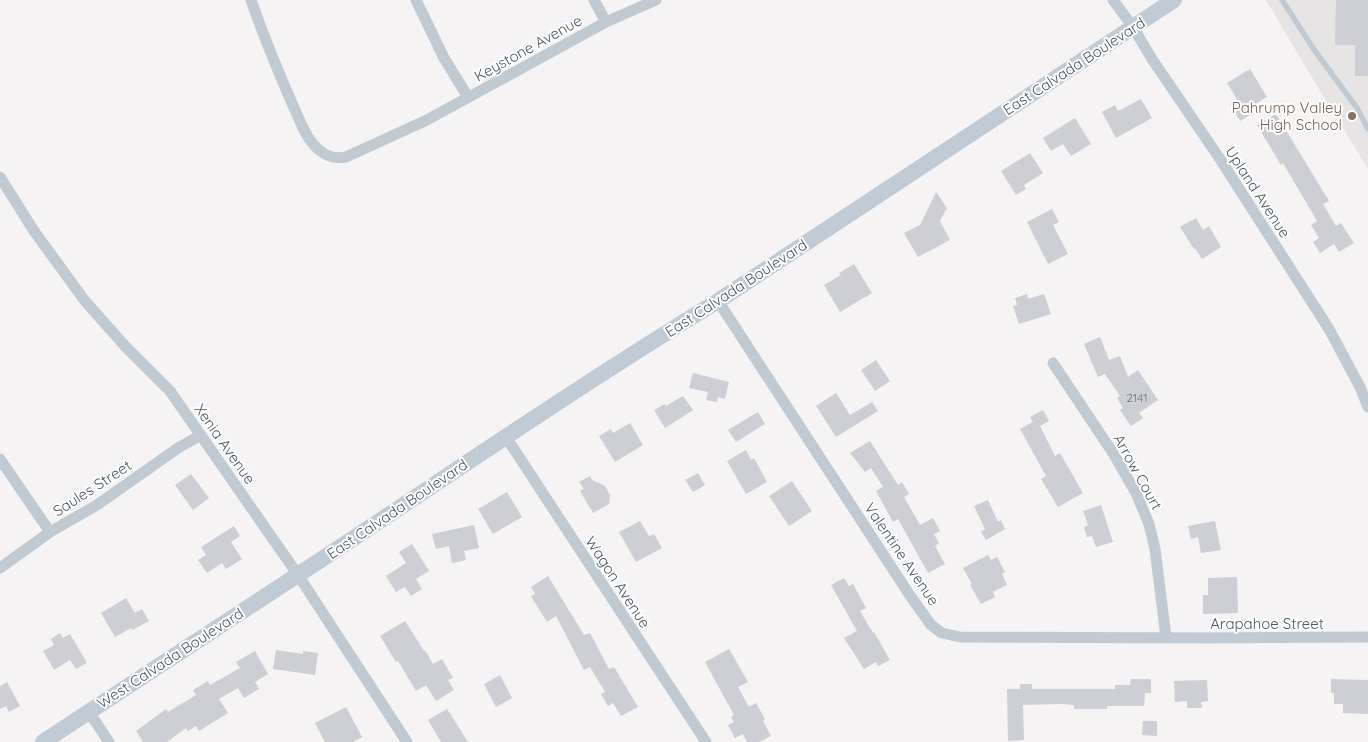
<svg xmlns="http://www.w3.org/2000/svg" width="1368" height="742" viewBox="0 0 1368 742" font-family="Quicksand,sans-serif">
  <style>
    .education { fill: #e6e4e5 }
    .building { fill: #cdcfd5 }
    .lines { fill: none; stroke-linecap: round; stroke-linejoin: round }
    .service { stroke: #c1cad2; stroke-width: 5.5 }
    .minor { stroke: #c1cad2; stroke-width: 11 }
    .secondary { stroke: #c1cbd6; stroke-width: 16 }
    .education-dot { fill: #8d6e63; stroke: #fff; stroke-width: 2 }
    .labels { text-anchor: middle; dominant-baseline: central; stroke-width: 4; stroke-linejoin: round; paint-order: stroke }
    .number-label { font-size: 12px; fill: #6b747e }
    .street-label { font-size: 15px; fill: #4a5661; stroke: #fff }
    .education-label { font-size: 15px; fill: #785e54; stroke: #fff; text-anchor: end }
  </style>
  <rect width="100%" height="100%" fill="#f5f3f3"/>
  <polygon class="education" points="1266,0 1368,0 1368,169 1308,71"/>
  <g class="building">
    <polygon points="1336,0 1368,0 1368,76 1355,76 1355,45 1335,45"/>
    <polygon points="1250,69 1267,97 1250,107 1253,113 1240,121 1230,104 1237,99 1227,83"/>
    <polygon points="1141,99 1152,118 1116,138 1102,112 1115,105 1118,111"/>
    <polygon points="1276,114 1329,201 1323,204 1336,226 1341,223 1354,243 1339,252 1334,244 1320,253 1313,242 1319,238 1311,225 1317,221 1283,163 1281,165 1257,125"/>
    <polygon points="1075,118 1091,144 1071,156 1063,144 1051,151 1043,138"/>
    <polygon points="1030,153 1043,173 1024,185 1026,189 1016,195 1001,171"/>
    <polygon points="936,192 947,208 940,221 950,240 918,257 904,233 920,225"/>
    <polygon points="1052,209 1059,222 1053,225 1068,254 1048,264 1027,222"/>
    <polygon points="1196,218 1203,230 1209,226 1221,247 1202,259 1195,248 1194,249 1180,227"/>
    <polygon points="854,264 872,293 840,312 824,285 841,275 839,273"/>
    <polygon points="1027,294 1028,299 1044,294 1051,314 1019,324 1013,306 1017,305 1015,298"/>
    <polygon points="1100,337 1109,360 1120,356 1128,377 1138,370 1158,400 1139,413 1143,418 1131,426 1120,410 1123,408 1117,398 1120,396 1105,374 1098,377 1084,344"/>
    <polygon points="876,360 890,381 875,391 861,370"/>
    <polygon points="693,373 729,382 725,399 718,397 717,402 706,400 708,392 689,388"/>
    <polygon points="836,393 850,415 872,402 878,411 836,437 816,406"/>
    <polygon points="683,396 693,410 665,428 654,410 665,404 666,406"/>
    <polygon points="1043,410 1049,421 1040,426 1055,456 1060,453 1083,493 1058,507 1041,479 1046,476 1020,429 1033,422 1030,417"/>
    <polygon points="758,412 765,424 736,442 728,430"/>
    <polygon points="630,423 643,445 615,462 599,436 611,429 613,433"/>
    <polygon points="870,441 898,485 902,482 909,494 904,497 920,525 933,518 940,531 934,534 939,543 935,546 945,564 928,573 898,519 893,522 876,491 883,487 871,468 865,472 850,453"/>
    <polygon points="746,450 751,460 754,458 767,482 746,494 727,461"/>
    <polygon points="698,473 705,485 693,492 685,480"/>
    <polygon points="191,474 209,498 193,510 175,485"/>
    <polygon points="590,476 592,480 605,486 610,495 609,504 593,513 580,491 584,489 579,482"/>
    <polygon points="792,481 812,511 789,526 769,496"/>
    <polygon points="507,492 522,517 493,534 478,509"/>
    <polygon points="988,500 998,522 1001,520 1005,529 986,540 981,532 985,529 974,506"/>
    <polygon points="1101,505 1113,542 1096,547 1092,536 1087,537 1084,527 1088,525 1083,511"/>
    <polygon points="640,521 649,536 654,534 662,548 636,562 619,532"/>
    <polygon points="1215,521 1221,550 1201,553 1198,537 1191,539 1188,526"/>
    <polygon points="474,525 479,548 464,551 466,560 452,563 449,546 436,549 432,534"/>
    <polygon points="234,526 240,536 231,542 242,559 226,569 222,563 207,573 198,560 206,555 201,547"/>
    <polygon points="412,544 429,571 416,579 422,589 411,596 405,587 396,592 386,576 406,563 399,552"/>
    <polygon points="988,555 991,560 997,557 1005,572 1002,574 1007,585 993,592 995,597 981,604 970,585 972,584 963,568"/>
    <polygon points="548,576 584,635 590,633 609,669 614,667 638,707 621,716 613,703 608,706 601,694 605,692 590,667 584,670 556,616 547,622 531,596 535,594 531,587"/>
    <polygon points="1237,577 1238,613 1203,614 1203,595 1208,595 1208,578"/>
    <polygon points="844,578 849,586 853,584 866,608 860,611 873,633 874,632 890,660 878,666 876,662 864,669 844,638 857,631 831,585"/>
    <polygon points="126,598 135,613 142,609 149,621 132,630 131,628 115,637 101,613"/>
    <polygon points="405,621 424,651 425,650 433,664 442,659 453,678 448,680 454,690 436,701 426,685 416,691 398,661 396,662 380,636"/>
    <polygon points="60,633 63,638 70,634 87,663 76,669 70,660 54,670 43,651 54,645 51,639"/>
    <polygon points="729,649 748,682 738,687 749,707 756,703 765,719 763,721 771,736 759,742 747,742 743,734 735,738 728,725 734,722 731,717 734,715 705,662"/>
    <polygon points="276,650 303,654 303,651 318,653 315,675 273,669"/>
    <polygon points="255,651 268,674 255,682 259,689 244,698 238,688 219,699 228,713 199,731 196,726 188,731 186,728 167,742 143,742 136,731 166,709 168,712 196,695 193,690 208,681 210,685 240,668 236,662"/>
    <polygon points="500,675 512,698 496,707 484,684"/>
    <polygon points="1131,679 1151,679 1151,693 1145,693 1144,706 1107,706 1107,709 1074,709 1074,705 1061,704 1023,705 1024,740 1008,741 1007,689 1020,689 1020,684 1032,684 1032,689 1115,689 1115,685 1130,685"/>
    <polygon points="1331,679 1368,680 1368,714 1343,713 1343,704 1334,704 1334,693 1331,693"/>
    <polygon points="1207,680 1208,701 1201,702 1202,708 1187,708 1187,701 1175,702 1174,681"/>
    <polygon points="7,682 20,706 9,712 6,706 0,709 0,686"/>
    <polygon points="346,707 362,737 353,742 325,742 315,723"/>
    <polygon points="447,709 468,742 441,742 428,720"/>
    <polygon points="1143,721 1157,721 1157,736 1142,735"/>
  </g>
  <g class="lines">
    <polyline class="service" points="1282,0 1315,51 1357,108 1368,129"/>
    <g class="minor">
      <path d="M251,0C264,37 279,74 295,110C301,123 307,140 318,149C327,157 335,159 346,157L427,120L606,22L656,0"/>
      <polyline points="416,0 444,58 468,97"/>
      <polyline points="594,0 606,22"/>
      <polyline points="1113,0 1133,27 1152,59 1220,159 1329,329 1360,387 1368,407"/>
      <polyline points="0,177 34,231 85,301 125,346 170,391 298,575 407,742"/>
      <polyline points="718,301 909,594 931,625 942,633 960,637 1208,638 1368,637"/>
      <polyline points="1053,363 1113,453 1136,493 1149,524 1155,549 1166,637"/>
      <polyline points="506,437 706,742"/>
      <polyline points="0,459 50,532"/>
      <polyline points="0,568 50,532 97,505 178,448 201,435"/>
      <polyline points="89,712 109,742"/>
    </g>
    <path class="secondary" d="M43,742C145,674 249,608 351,540C473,459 593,377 718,301L1174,0"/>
  </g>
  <circle class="education-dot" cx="1352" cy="116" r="5"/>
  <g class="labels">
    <g class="number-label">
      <text x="1137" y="397">2141</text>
    </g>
    <g class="street-label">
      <text transform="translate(528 48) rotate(-29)">Keystone Avenue</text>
      <text transform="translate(1074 66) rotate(-33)">East Calvada Boulevard</text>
      <text transform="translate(1258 192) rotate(57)">Upland Avenue</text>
      <text transform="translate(736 288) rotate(-33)">East Calvada Boulevard</text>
      <text transform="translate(225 444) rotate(55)">Xenia Avenue</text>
      <text transform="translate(1138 472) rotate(61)">Arrow Court</text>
      <text transform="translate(92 488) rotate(-33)">Saules Street</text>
      <text transform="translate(397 509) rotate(-34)">East Calvada Boulevard</text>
      <text transform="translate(902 554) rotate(56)">Valentine Avenue</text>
      <text transform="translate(618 582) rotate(57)">Wagon Avenue</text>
      <text x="1267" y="623">Arapahoe Street</text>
      <text transform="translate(170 658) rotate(-33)">West Calvada Boulevard</text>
    </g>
    <g class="education-label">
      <text x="1342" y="107">Pahrump Valley<tspan x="1342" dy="17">High School</tspan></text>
    </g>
  </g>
</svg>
